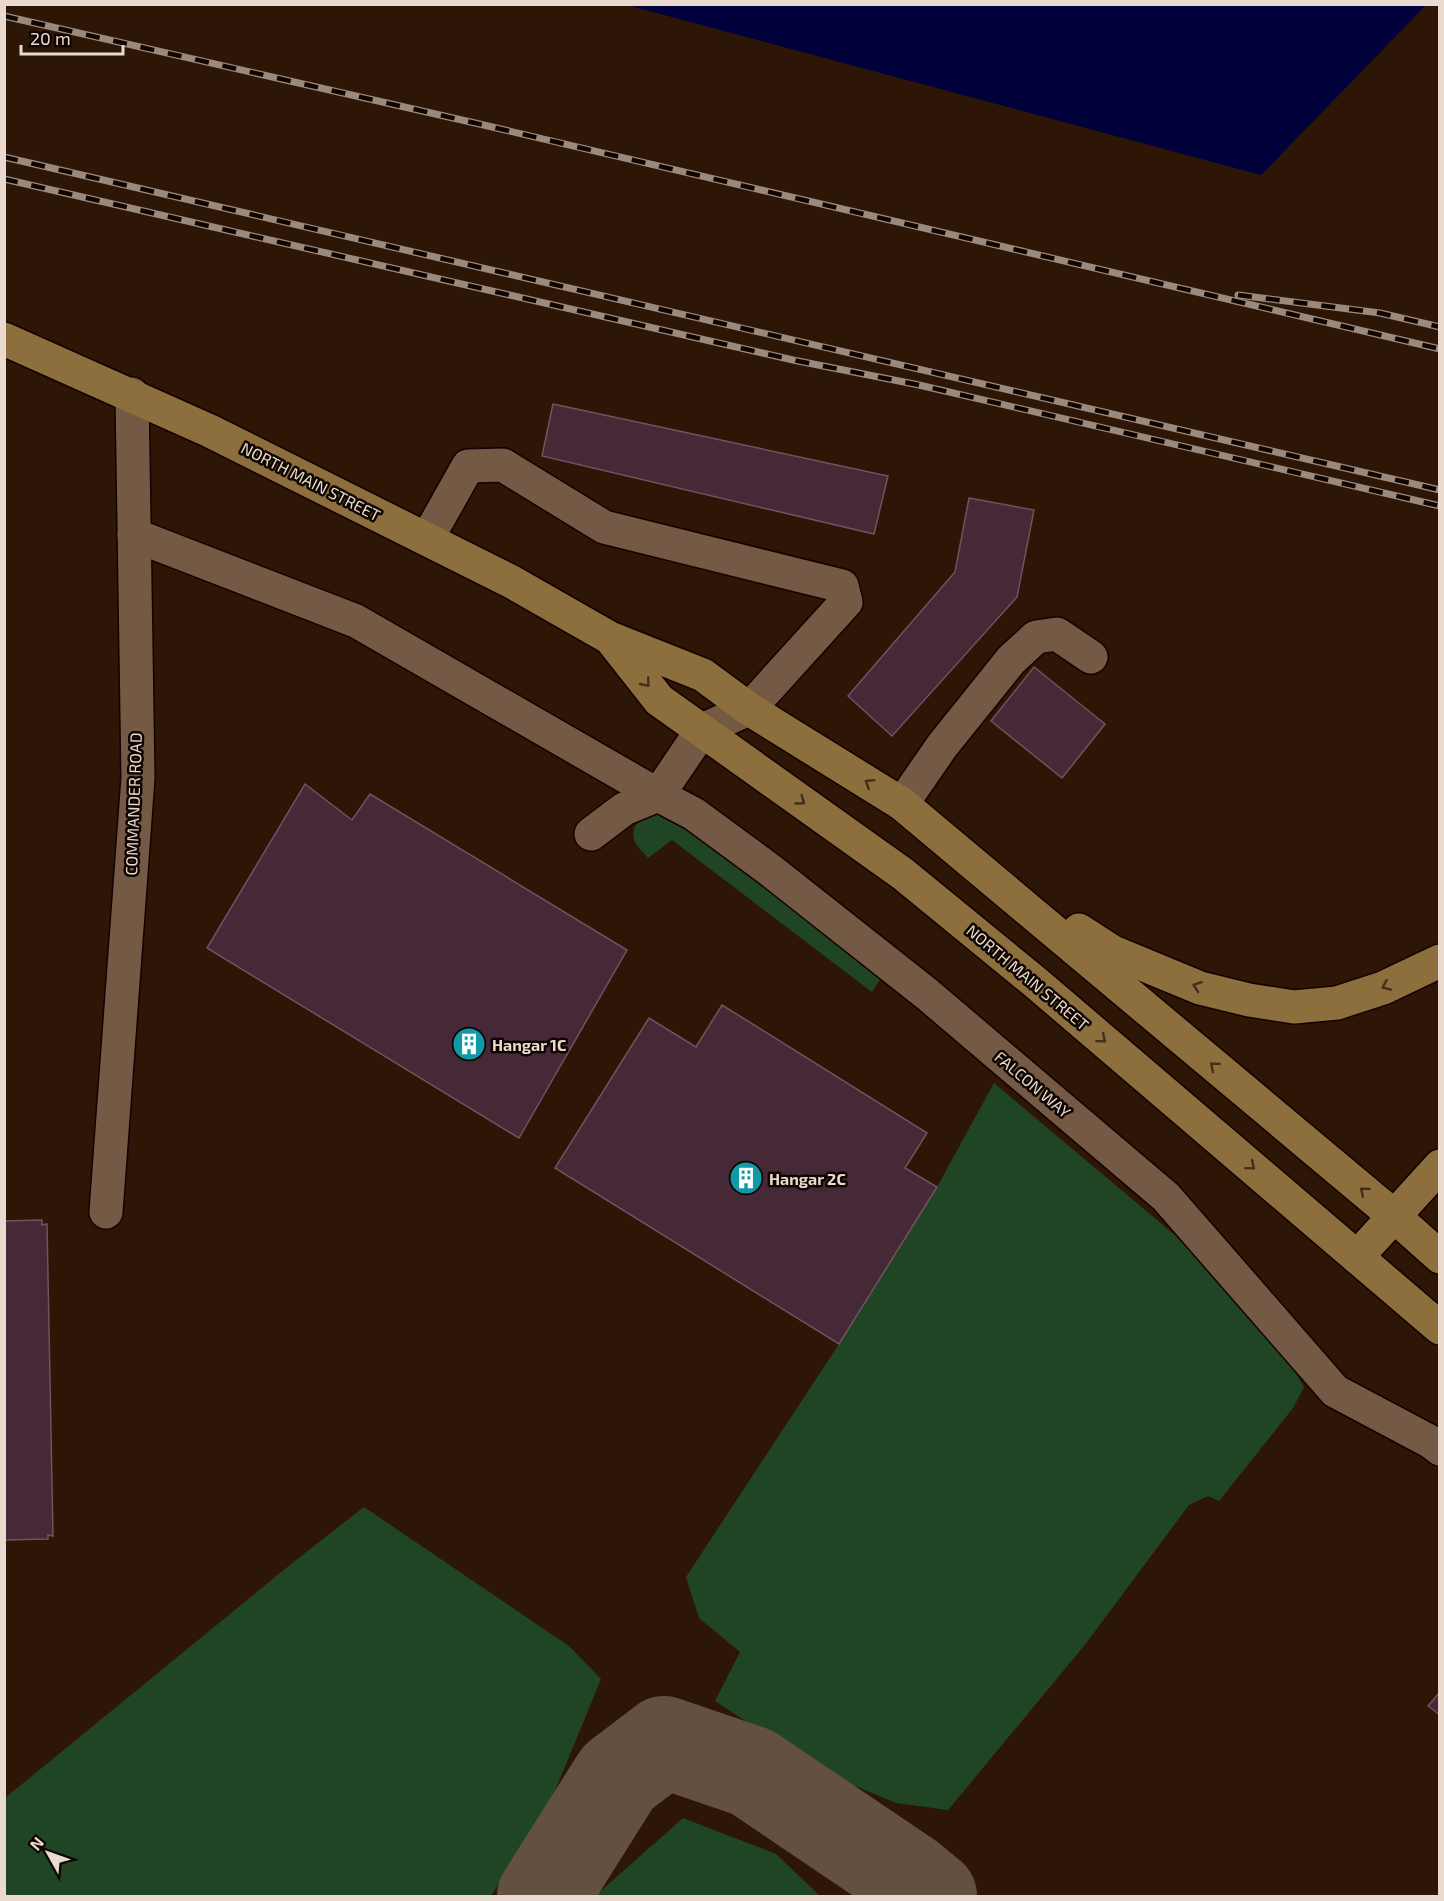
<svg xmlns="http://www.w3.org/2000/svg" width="1444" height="1901" viewBox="0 0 1444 1901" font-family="'Exo 2',sans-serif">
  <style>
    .green { fill: #204525 }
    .water { fill: #00003b }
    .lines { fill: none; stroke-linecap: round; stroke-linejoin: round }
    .taxiway { stroke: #645040; stroke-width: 92 }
    .building { fill: #452937; stroke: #715261; stroke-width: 1.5 }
    .minor-casing { stroke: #140200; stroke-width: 36 }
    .major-casing { stroke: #140200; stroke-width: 36 }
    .minor { stroke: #745945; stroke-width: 33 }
    .major { stroke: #8d6f3d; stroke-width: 33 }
    .rail-casing { stroke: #9c897b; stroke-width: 7 }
    .rail { stroke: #0e0501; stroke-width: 4.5; stroke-dasharray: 14; stroke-linecap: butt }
    .oneway { stroke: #412f19 }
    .labels { text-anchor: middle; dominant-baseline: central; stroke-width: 5; stroke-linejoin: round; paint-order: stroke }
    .street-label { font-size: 16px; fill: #e9d9ce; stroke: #0e0501 }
    .poi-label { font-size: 16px; font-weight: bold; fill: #e9d9ce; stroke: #0e0501; text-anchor: start }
  </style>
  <rect width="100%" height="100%" fill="#2d1605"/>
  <g class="green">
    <path d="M664,810L884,973L872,992L672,840L648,858C644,853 638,848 635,842C627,822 649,813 664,810Z"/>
    <polygon points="994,1083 1201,1257 1277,1340 1304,1387 1293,1408 1219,1501 1208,1496 1189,1505 1084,1646 948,1810 896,1803 822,1772 715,1701 740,1652 699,1618 686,1577 839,1344 937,1187"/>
    <polygon points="364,1507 569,1646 601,1679 550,1803 491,1896 5,1896 5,1798 296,1560"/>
    <polygon points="683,1818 776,1854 820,1896 595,1896"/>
  </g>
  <polygon class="water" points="627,5 1426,5 1261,175"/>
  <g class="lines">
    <polyline class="taxiway" points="543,1896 618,1777 664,1742 752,1772 909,1878 931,1896"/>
  </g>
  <g class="building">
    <polygon points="553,404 888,476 874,534 542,456"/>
    <polygon points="969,498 1034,510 1017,597 892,736 848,696 955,572"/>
    <polygon points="1034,667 1105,724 1062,778 991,721"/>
    <polygon points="305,784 352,820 370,794 627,950 519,1138 207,948"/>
    <polygon points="722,1005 927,1133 905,1168 937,1187 839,1344 555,1168 649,1018 696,1047"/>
    <polygon points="42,1220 42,1225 47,1224 53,1536 48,1535 48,1539 4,1540 4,1221"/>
    <polygon points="1440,1692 1440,1715 1428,1706"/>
  </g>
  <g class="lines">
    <defs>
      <g id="minor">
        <polyline points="134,535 356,621 658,795 702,730 749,709 846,602 842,586 604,527 503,465 468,466 427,539"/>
        <polyline points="902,804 942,746 1011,660 1036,637 1057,634 1091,657"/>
        <polyline points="591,834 624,809 658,795 694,814 770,870 927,994 1166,1197 1335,1391 1431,1442 1440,1449"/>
        <polyline points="106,1212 138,778 132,394"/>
      </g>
      <g id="major">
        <polyline points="4,339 210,431 512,582 610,638 703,675 749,709 902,804 1394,1216 1440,1257"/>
        <polyline points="611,639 659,700 903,874 1035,982 1440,1328"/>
        <polyline points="1079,930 1113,952 1200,988 1249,1000 1294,1007 1337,1003 1383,988 1440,961"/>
        <polyline points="1357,1257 1440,1166"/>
      </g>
    </defs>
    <use href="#minor" class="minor-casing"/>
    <use href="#major" class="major-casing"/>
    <use href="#minor" class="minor"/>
    <use href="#major" class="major"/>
    <defs>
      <g id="rail">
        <polyline points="4,16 475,123 1440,349"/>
        <polyline points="4,157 1440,490"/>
        <polyline points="4,179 793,360 919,385 1440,506"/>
        <polyline points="1238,295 1380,313 1440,327"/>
      </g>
    </defs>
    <use href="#rail" class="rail-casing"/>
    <use href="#rail" class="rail"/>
  </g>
  <defs><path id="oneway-chevron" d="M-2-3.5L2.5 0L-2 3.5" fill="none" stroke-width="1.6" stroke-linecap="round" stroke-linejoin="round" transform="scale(1.5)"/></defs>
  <g class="oneway">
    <use href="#oneway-chevron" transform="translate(646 683) rotate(51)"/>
    <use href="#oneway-chevron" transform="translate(869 783) rotate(-148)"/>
    <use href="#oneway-chevron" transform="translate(801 801) rotate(36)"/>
    <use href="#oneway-chevron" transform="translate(1197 986) rotate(-161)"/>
    <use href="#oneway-chevron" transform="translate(1386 986) rotate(157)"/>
    <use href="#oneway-chevron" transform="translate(1102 1039) rotate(40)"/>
    <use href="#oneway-chevron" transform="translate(1214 1066) rotate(-140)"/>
    <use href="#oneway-chevron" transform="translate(1251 1166) rotate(40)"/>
    <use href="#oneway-chevron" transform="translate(1364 1191) rotate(-140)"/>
  </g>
  <defs>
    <symbol id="building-disc" viewBox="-11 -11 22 22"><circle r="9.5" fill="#0f9aa8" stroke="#0e0501"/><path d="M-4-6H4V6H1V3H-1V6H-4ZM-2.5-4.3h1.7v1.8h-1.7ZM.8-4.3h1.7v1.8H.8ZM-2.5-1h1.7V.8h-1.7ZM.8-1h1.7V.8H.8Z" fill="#fff"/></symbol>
  </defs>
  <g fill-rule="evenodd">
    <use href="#building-disc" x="450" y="1025" width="38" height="38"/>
    <use href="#building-disc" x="727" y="1159" width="38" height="38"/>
  </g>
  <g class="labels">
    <g class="street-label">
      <text transform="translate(311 481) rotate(27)">NORTH MAIN STREET</text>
      <text transform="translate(133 804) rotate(-88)">COMMANDER ROAD</text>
      <text transform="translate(1028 977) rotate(40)">NORTH MAIN STREET</text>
      <text transform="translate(1033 1084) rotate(40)">FALCON WAY</text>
    </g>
    <g class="poi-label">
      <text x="492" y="1044">Hangar 1C</text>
      <text x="769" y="1178">Hangar 2C</text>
    </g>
  </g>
  <rect width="1444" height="1901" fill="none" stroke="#e9d9ce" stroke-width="12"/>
  <g transform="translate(48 1853) rotate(310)" stroke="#0e0501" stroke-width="4.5" paint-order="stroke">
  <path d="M0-4.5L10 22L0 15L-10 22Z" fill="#e9d9ce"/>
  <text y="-9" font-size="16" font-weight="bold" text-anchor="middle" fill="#e9d9ce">N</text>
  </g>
  <path d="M21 45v9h102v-9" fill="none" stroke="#e9d9ce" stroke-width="3"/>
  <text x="30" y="45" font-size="18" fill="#e9d9ce" stroke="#0e0501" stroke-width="4.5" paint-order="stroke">20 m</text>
</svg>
